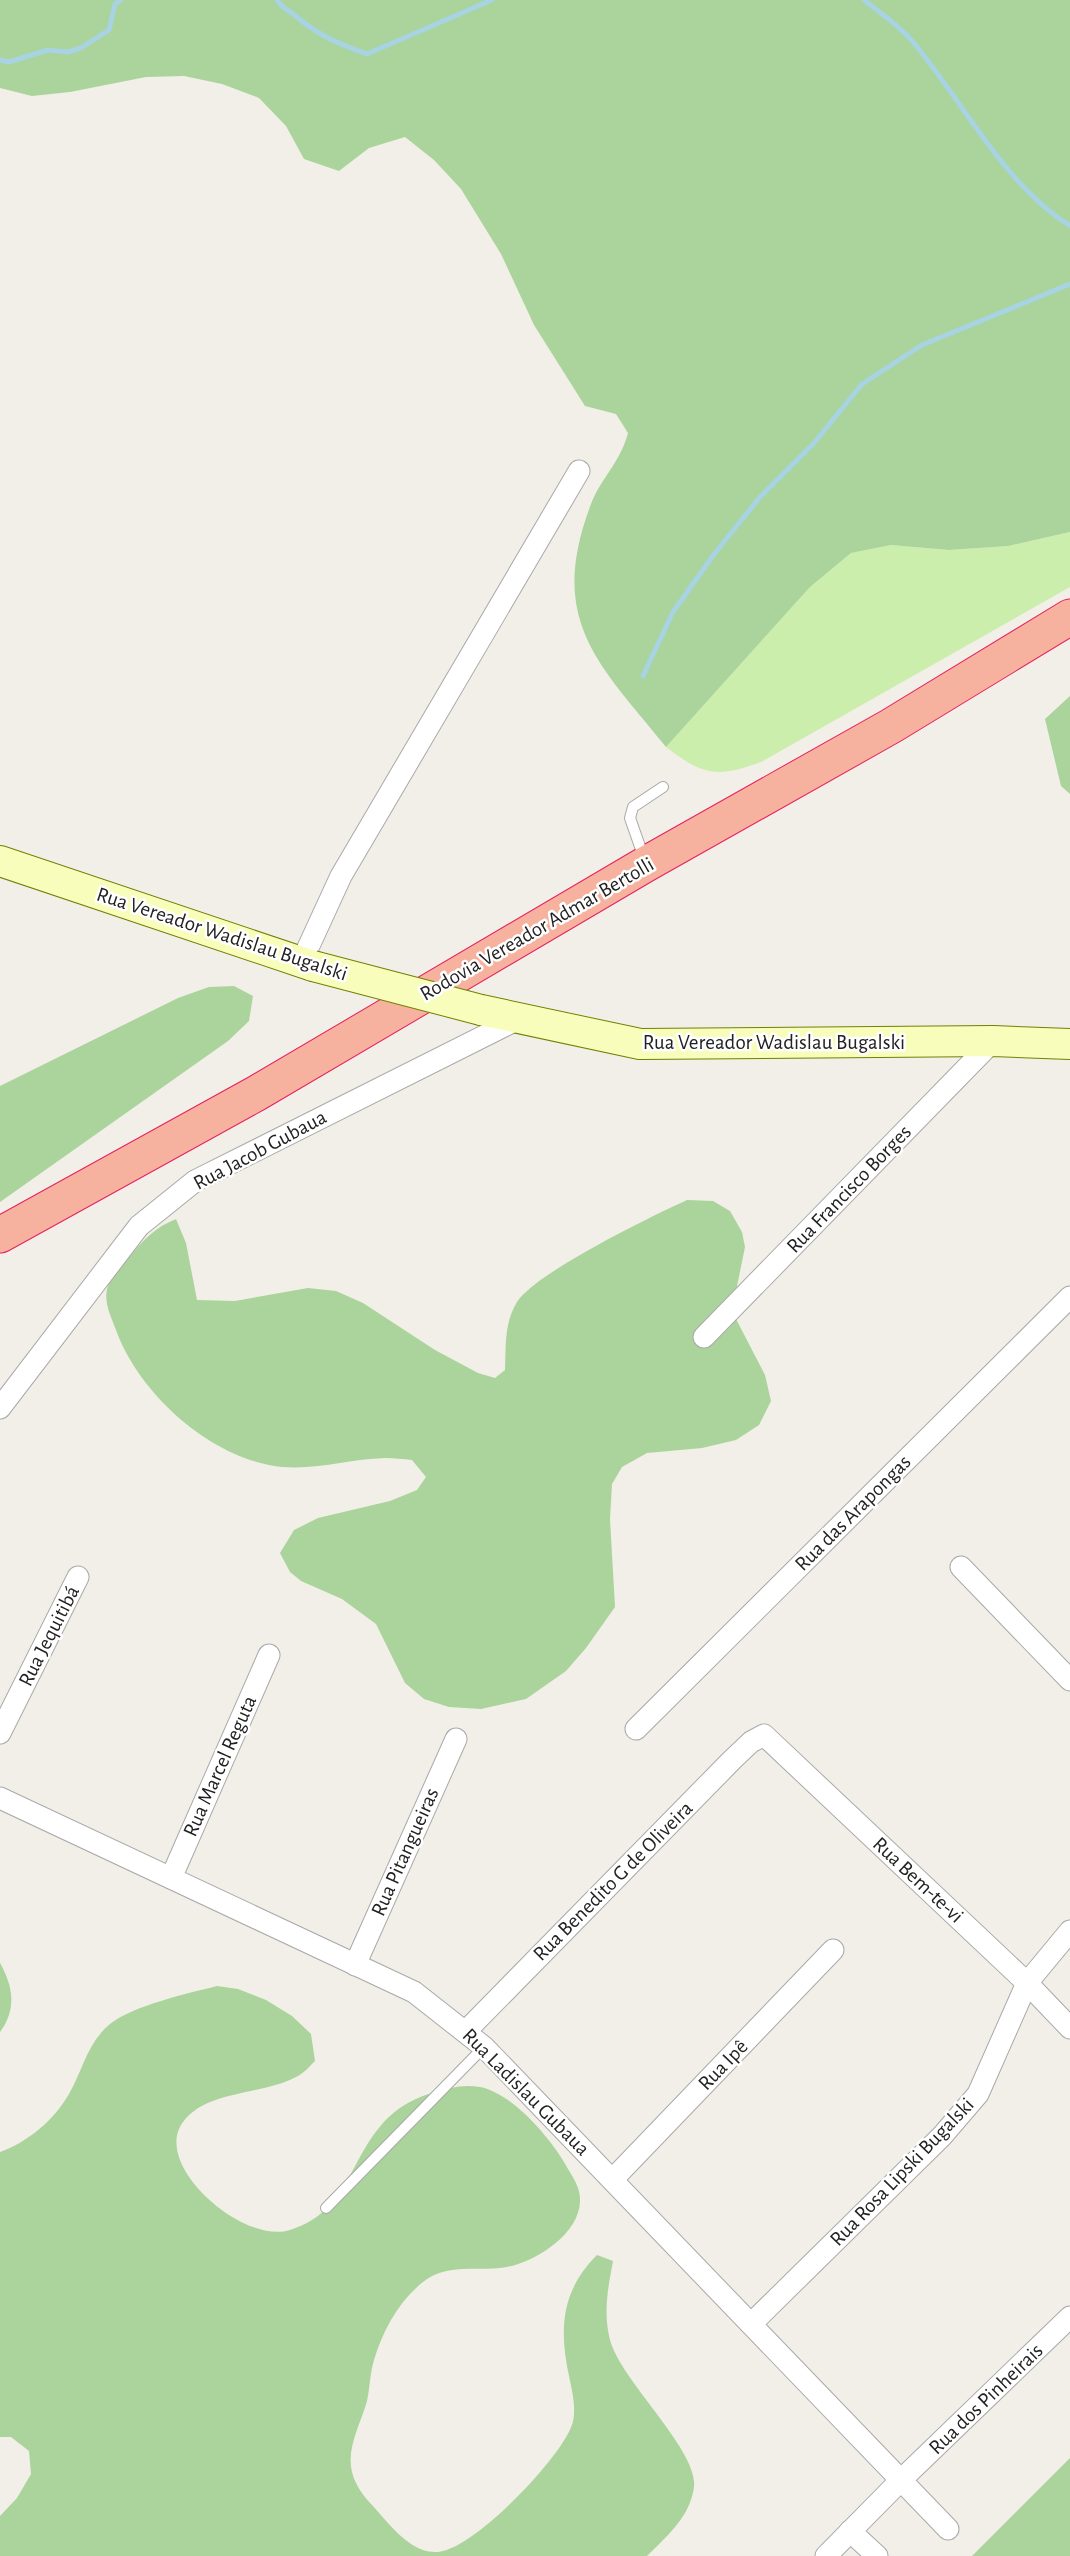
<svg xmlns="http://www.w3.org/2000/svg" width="1070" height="2556" viewBox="0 0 1070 2556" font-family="'Alegreya Sans',sans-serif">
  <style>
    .grass { fill: #cbeeac }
    .forest { fill: #aad49b }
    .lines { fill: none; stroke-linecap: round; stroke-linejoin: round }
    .stream { stroke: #a7d3e2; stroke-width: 5 }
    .service-casing { stroke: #a9a9a9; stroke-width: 12 }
    .minor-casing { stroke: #a9a9a9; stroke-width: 23 }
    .secondary-casing { stroke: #718100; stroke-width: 32 }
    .trunk-casing { stroke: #e61f5f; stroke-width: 37 }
    .service { stroke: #fff; stroke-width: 10 }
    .minor { stroke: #fff; stroke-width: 21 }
    .secondary { stroke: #f9fdbb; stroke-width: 30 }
    .trunk { stroke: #f6b29e; stroke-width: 35 }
    .secondary-bridge-casing { stroke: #718100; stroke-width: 32; stroke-linecap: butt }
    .secondary-bridge { stroke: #f9fdbb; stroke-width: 30 }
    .labels { text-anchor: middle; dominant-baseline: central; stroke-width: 5; stroke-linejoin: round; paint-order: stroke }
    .street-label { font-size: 21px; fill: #222; stroke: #fff }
  </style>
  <rect width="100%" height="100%" fill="#f2efe8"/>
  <path class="grass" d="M1070,532V587L761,762C717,778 704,776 666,747L810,587L851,553L891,545L949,550L1008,546Z"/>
  <g class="forest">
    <path d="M0,0H1070V532L1008,546L949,550L891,545L851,553L810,587L666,747C597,662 547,620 591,504C601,478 620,463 628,433L616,414L585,406L534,325L501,254L461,189L434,160L405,137L369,148L339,171L304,159L286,126L259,98L222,84L184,76L146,77L70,92L32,96L0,88Z"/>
    <polygon points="1070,696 1070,794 1061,786 1045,719"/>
    <polygon points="234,986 253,996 249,1021 228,1041 0,1202 0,1086 178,998 209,987"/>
    <path d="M687,1200L713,1201L730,1211L742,1232L745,1247L736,1291V1319L765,1375L771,1401L759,1425L736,1440L702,1448L647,1453L622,1467L612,1484L610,1519L615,1607L586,1648L566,1671L526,1699L481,1709L449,1707L424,1699L405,1683L376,1624L342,1599L301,1581L290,1572L280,1553L294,1530L318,1518L390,1501L417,1490L426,1477L412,1460C403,1459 394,1458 385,1458C346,1459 309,1473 269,1465C204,1452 138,1391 116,1330C111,1316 104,1304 107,1289C110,1277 123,1264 131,1255C145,1238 156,1227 176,1219L186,1243L197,1300L235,1301L308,1288L336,1291L363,1303L435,1350L478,1373L495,1378L505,1370C506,1346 504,1323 517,1302C535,1273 652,1216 687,1200Z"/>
    <path d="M0,1963C13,1986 17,2009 0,2032Z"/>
    <path d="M217,1986L238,1989L266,2000L292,2016L311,2034L315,2061C309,2067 303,2074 296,2077C263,2095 207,2090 183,2122C151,2165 244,2245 290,2230C351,2211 349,2154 390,2116C402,2105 417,2097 432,2093C449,2088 463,2084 480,2087C513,2093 553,2141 568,2169C574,2179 580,2188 580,2199C581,2233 537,2261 507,2267C480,2272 451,2263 427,2279C400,2298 383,2330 374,2360C370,2373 370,2387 367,2401C361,2423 346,2448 352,2472C355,2485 364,2497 373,2506C389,2524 411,2554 438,2552C474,2549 560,2459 572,2425C577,2409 572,2391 569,2376C559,2329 561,2291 597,2255L613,2261C608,2288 603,2312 610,2340C621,2381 699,2451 694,2487C690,2517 667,2536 647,2556H0V2516L17,2498L31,2474L29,2451L11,2437H0V2152C28,2142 54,2120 69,2094C83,2070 87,2043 110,2024C132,2006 189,1993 217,1986Z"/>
    <polygon points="1070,2458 1070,2556 972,2556"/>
  </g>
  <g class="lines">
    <g class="stream">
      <path d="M277,0C283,10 286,8 293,14C318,35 336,43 367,54L492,0"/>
      <path d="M864,0C880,13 900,26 913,42C965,104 1001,181 1070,226"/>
      <polyline points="0,60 9,62 48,50 68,52 81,48 109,30 115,4 121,0"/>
      <polyline points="643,676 673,612 715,553 760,497 814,443 862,384 922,345 1070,284"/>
    </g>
    <defs>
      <g id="service">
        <polyline points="644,858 630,818 633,807 663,787"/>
        <polyline points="326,2208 484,2047"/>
      </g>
      <g id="minor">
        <polyline points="301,963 341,876 579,471"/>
        <polyline points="704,1337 993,1041"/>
        <polyline points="0,1408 139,1226 195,1181 518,1019"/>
        <polyline points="961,1567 1070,1680"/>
        <polyline points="636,1729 1070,1297"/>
        <polyline points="0,1733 78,1577"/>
        <polyline points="0,1798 414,1992 484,2047 948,2529"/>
        <polyline points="171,1878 269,1655"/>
        <polyline points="355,1965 456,1739"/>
        <polyline points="466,2031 732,1760 751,1742 764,1735 1027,1983 1070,2028"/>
        <polyline points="613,2179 833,1950"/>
        <polyline points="751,2324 942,2136 978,2094 1027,1983 1070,1931"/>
        <polyline points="850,2531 877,2556"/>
        <polyline points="826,2556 901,2480 1070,2317"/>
      </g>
      <g id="secondary">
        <polyline points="0,861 313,966"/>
        <polyline points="481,1010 640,1044 993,1041 1070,1044"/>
      </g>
      <polyline id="trunk" points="0,1235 257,1093 646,864 891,726 1070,617"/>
    </defs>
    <use href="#service" class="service-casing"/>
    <use href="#minor" class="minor-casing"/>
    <use href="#secondary" class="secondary-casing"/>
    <use href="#trunk" class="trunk-casing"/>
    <use href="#service" class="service"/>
    <use href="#minor" class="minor"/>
    <use href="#secondary" class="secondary"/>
    <use href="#trunk" class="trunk"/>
    <defs>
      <polyline id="secondary-bridge" points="313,966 481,1010"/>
    </defs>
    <use href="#secondary-bridge" class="secondary-bridge-casing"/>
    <use href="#secondary-bridge" class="secondary-bridge"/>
  </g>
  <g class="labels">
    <g class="street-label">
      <text transform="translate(537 929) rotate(-30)">Rodovia Vereador Admar Bertolli</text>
      <text transform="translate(222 934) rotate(18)">Rua Vereador Wadislau Bugalski</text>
      <text x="774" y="1042">Rua Vereador Wadislau Bugalski</text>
      <text transform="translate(260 1150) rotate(-28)">Rua Jacob Gubaua</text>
      <text transform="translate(849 1189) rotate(-46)">Rua Francisco Borges</text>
      <text transform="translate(853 1513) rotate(-45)">Rua das Arapongas</text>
      <text transform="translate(49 1636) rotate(-63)">Rua Jequitibá</text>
      <text transform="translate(220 1766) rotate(-66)">Rua Marcel Reguta</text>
      <text transform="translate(405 1852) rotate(-66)">Rua Pitangueiras</text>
      <text transform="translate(918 1880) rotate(43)">Rua Bem-te-vi</text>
      <text transform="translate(613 1881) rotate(-45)">Rua Benedito G de Oliveira</text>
      <text transform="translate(723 2065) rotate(-46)">Rua Ipê</text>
      <text transform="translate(526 2092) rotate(45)">Rua Ladislau Gubaua</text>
      <text transform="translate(902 2172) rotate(-46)">Rua Rosa Lipski Bugalski</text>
      <text transform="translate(986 2399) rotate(-44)">Rua dos Pinheirais</text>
    </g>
  </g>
</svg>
